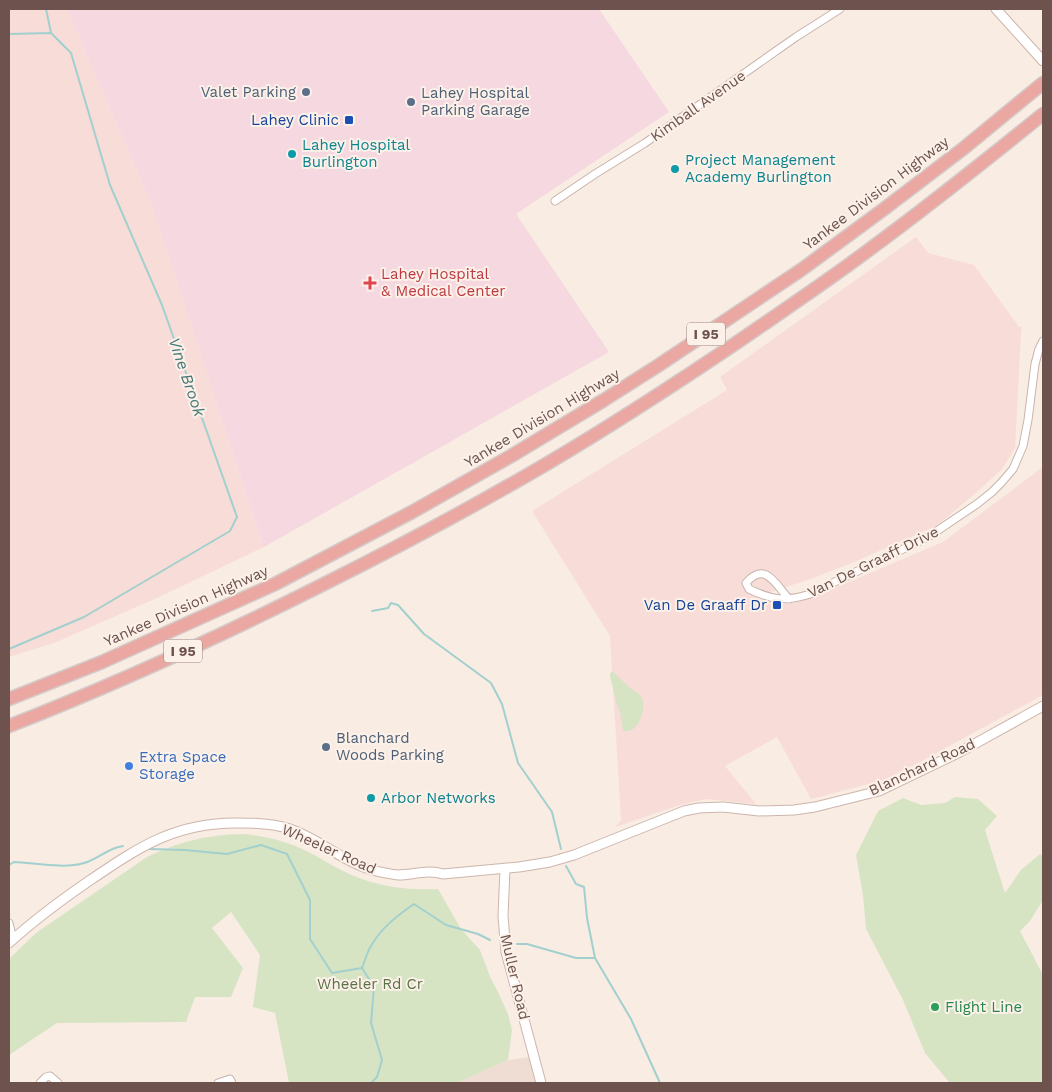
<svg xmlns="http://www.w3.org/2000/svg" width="1052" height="1092" viewBox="0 0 1052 1092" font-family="'Work Sans',sans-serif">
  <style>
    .residential { fill: #efddd3 }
    .commercial { fill: #f8dcd8 }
    .medical { fill: #f5d8e0 }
    .green { fill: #d7e4c4 }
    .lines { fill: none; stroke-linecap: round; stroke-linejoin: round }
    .stream { stroke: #a2d0ce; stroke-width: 2 }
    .street-casing { stroke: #c8b3ac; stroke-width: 9 }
    .secondary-casing { stroke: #cdb5ac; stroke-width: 11 }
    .highway-casing { stroke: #d3cbca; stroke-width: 15 }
    .street { stroke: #fff; stroke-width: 7 }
    .secondary { stroke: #fff; stroke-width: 9 }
    .highway { stroke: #eba8a2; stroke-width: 12 }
    .service-dot { fill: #5c6f8a; stroke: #fcf1e9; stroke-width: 2 }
    .transit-dot { fill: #1a4fb4; stroke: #fcf1e9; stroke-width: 2 }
    .culture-dot { fill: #0f9aa8; stroke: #fcf1e9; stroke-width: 2 }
    .health-dot { fill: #e0444e; stroke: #fcf1e9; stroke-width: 2 }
    .shop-dot { fill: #3f7fe0; stroke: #fcf1e9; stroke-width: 2 }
    .leisure-dot { fill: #2e9e5b; stroke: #fcf1e9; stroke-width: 2 }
    .labels { text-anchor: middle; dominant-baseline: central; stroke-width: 4; stroke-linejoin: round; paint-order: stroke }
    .shield { fill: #fcf1e9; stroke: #98827c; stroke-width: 1 }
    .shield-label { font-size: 14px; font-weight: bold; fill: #6d524d }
    .service-label { font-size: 15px; fill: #4e5e75; stroke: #fcf1e9; text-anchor: start }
    .street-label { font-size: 15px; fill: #6d524d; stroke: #fcf1e9 }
    .transit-label { font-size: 15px; fill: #164399; stroke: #fcf1e9; text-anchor: end }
    .culture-label { font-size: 15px; fill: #0d838f; stroke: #fcf1e9; text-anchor: start }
    .health-label { font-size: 15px; fill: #be3a42; stroke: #fcf1e9; text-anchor: start }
    .shop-label { font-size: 15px; fill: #366cbe; stroke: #fcf1e9; text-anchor: start }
    .park-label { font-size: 15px; fill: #5b7146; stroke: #fcf1e9 }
    .leisure-label { font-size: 15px; fill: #27864d; stroke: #fcf1e9; text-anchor: start }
    .water-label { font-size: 16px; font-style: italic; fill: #477777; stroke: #fcf1e9 }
  </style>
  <rect width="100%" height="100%" fill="#f9ece3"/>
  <polygon class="residential" points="538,1056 541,1071 545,1083 457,1083 508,1060"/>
  <g class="commercial">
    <polygon points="9,9 67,9 150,201 264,547 159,597 54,643 9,657"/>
    <polygon points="916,237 928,253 974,265 1019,327 1022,327 1021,332 1015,448 1002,469 976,493 936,526 854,562 811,579 767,593 752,585 744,589 761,600 781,604 795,603 816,596 943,542 1043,467 1043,695 920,762 884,780 811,799 777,737 725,766 756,804 706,799 680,805 615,827 621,820 610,636 532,511 727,390 720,377"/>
  </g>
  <polygon class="medical" points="67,9 599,9 669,112 516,214 609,352 264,547 150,201"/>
  <g class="green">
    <path d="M612,671C618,676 624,682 630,688C633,690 638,692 640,695C646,702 643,714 639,722C635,729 630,732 623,731L620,712L617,705L610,676V674Z"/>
    <polygon points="955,797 978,799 997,816 985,830 1005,893 1021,870 1040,854 1043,856 1043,900 1030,921 1020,931 1043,975 1043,1083 950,1083 949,1082 925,1053 903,1000 866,929 863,895 856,855 878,811 903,798 921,805 945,803"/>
    <path d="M244,834C261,836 277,839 293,845C317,854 337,871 362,879C387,888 412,890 438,889L461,929L480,950L491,979L498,992L508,1014L512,1030L508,1060L457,1083H289L275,1013L253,1007L260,955L231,912L212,928L243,968L231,997H195L186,1022L57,1023L9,1055V959L36,933L147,857C181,841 206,835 244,834Z"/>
  </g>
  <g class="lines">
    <g class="stream">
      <polyline points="46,9 51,33"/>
      <polyline points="9,34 51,33 71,53 110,185 162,305 237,517 230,531 84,617 9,649"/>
      <polyline points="372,611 388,608 391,603 398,605 424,634 491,683 502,704 518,763 552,812 561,849"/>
      <polyline points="149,849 185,850 227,854 261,845 287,854 310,900 310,939 332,973 362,968"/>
      <path d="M9,865L14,862C35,863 64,869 84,863C98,859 108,848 123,846"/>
      <polyline points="566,866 576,884 584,887 587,918 595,958 631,1019 660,1083"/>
      <polyline points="517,944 527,944 576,958 595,958"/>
      <path d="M362,968C365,961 367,952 371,946C381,928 398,915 414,904L446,925L478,934L490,940"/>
      <polyline points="362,968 374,987 371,1023 382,1060 377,1077 371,1083"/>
    </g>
    <defs>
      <g id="street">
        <polyline points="555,201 595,174 645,143 796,37 840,9"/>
        <path d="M789,599C776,585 765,560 746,583L749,589C771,600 786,602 810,594L928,537L977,504L992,492L1001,483L1013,469L1023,446L1028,420L1035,364L1039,349L1043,341"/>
        <polyline points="9,923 13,939"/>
        <polyline points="40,1083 46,1077 50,1076 58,1083"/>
        <polyline points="218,1083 230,1079 232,1083"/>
      </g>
      <g id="secondary">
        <polyline points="996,9 1043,61"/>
        <polyline points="505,869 503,916 506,952 541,1083"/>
        <path d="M9,943C33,921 60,901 86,883C139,847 176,821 242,823C258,823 275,824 290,829C319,839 342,861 372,870C380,872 389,874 398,875C413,875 428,869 443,874L519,867L550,862L574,855L684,811L699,808L723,807L759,811L794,810L815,807L879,791L960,752L1043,706"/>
      </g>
      <g id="highway">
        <polyline points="9,699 102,662 275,584 412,512 511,456 604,400 659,365 801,270 884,209 964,148 1043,83"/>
        <path d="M9,726C116,684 221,636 324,584C398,547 471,508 543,466C611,426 677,383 742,339C784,310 826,282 866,252C926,208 985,161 1043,114"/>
      </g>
    </defs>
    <use href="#street" class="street-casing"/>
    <use href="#secondary" class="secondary-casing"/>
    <use href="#highway" class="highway-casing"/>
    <use href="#street" class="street"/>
    <use href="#secondary" class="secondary"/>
    <use href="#highway" class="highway"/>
  </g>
  <g class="service-dot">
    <circle cx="306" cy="92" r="5"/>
    <circle cx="411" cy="102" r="5"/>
    <circle cx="326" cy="747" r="5"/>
  </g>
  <g class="transit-dot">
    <rect x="344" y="115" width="10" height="10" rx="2.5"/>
    <rect x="772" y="600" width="10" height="10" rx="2.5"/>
  </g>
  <g class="culture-dot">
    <circle cx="292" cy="154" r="5"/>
    <circle cx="675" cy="169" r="5"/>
    <circle cx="371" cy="798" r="5"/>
  </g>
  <path class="health-dot" d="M367.5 275.5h5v5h5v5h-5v5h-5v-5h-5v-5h5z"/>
  <circle class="shop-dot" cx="129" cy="766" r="5"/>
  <circle class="leisure-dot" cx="935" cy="1007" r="5"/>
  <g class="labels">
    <g class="shield">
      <rect x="687" y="322.5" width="38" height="23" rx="4"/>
      <rect x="164" y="639.5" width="38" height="23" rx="4"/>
    </g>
    <g class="shield-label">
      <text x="706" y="334">I 95</text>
      <text x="183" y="651">I 95</text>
    </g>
    <g class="service-label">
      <text x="296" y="92" text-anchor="end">Valet Parking</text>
      <text x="421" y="93">Lahey Hospital<tspan x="421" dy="17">Parking Garage</tspan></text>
      <text x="336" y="738">Blanchard<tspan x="336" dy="17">Woods Parking</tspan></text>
    </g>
    <g class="street-label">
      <text transform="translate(698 106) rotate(-35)">Kimball Avenue</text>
      <text transform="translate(876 193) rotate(-37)">Yankee Division Highway</text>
      <text transform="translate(542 418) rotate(-31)">Yankee Division Highway</text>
      <text transform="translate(873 562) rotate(-26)">Van De Graaff Drive</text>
      <text transform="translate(186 606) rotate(-24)">Yankee Division Highway</text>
      <text transform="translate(922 767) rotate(-25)">Blanchard Road</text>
      <text transform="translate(329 849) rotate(24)">Wheeler Road</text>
      <text transform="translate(515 977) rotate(77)">Muller Road</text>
    </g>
    <g class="transit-label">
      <text x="339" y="120">Lahey Clinic</text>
      <text x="767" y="605">Van De Graaff Dr</text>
    </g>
    <g class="culture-label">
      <text x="302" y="145">Lahey Hospital<tspan x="302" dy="17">Burlington</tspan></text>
      <text x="685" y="160">Project Management<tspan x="685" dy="17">Academy Burlington</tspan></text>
      <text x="381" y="798">Arbor Networks</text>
    </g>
    <g class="health-label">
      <text x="381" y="274">Lahey Hospital<tspan x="381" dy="17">&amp; Medical Center</tspan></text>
    </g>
    <g class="shop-label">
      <text x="139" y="757">Extra Space<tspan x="139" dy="17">Storage</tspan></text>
    </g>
    <g class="park-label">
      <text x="370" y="984">Wheeler Rd Cr</text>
    </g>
    <g class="leisure-label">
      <text x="945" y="1007">Flight Line</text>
    </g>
    <g class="water-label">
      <text transform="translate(187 377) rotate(71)">Vine Brook</text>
    </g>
  </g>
  <rect width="1052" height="1092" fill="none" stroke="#6d524d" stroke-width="20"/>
</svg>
